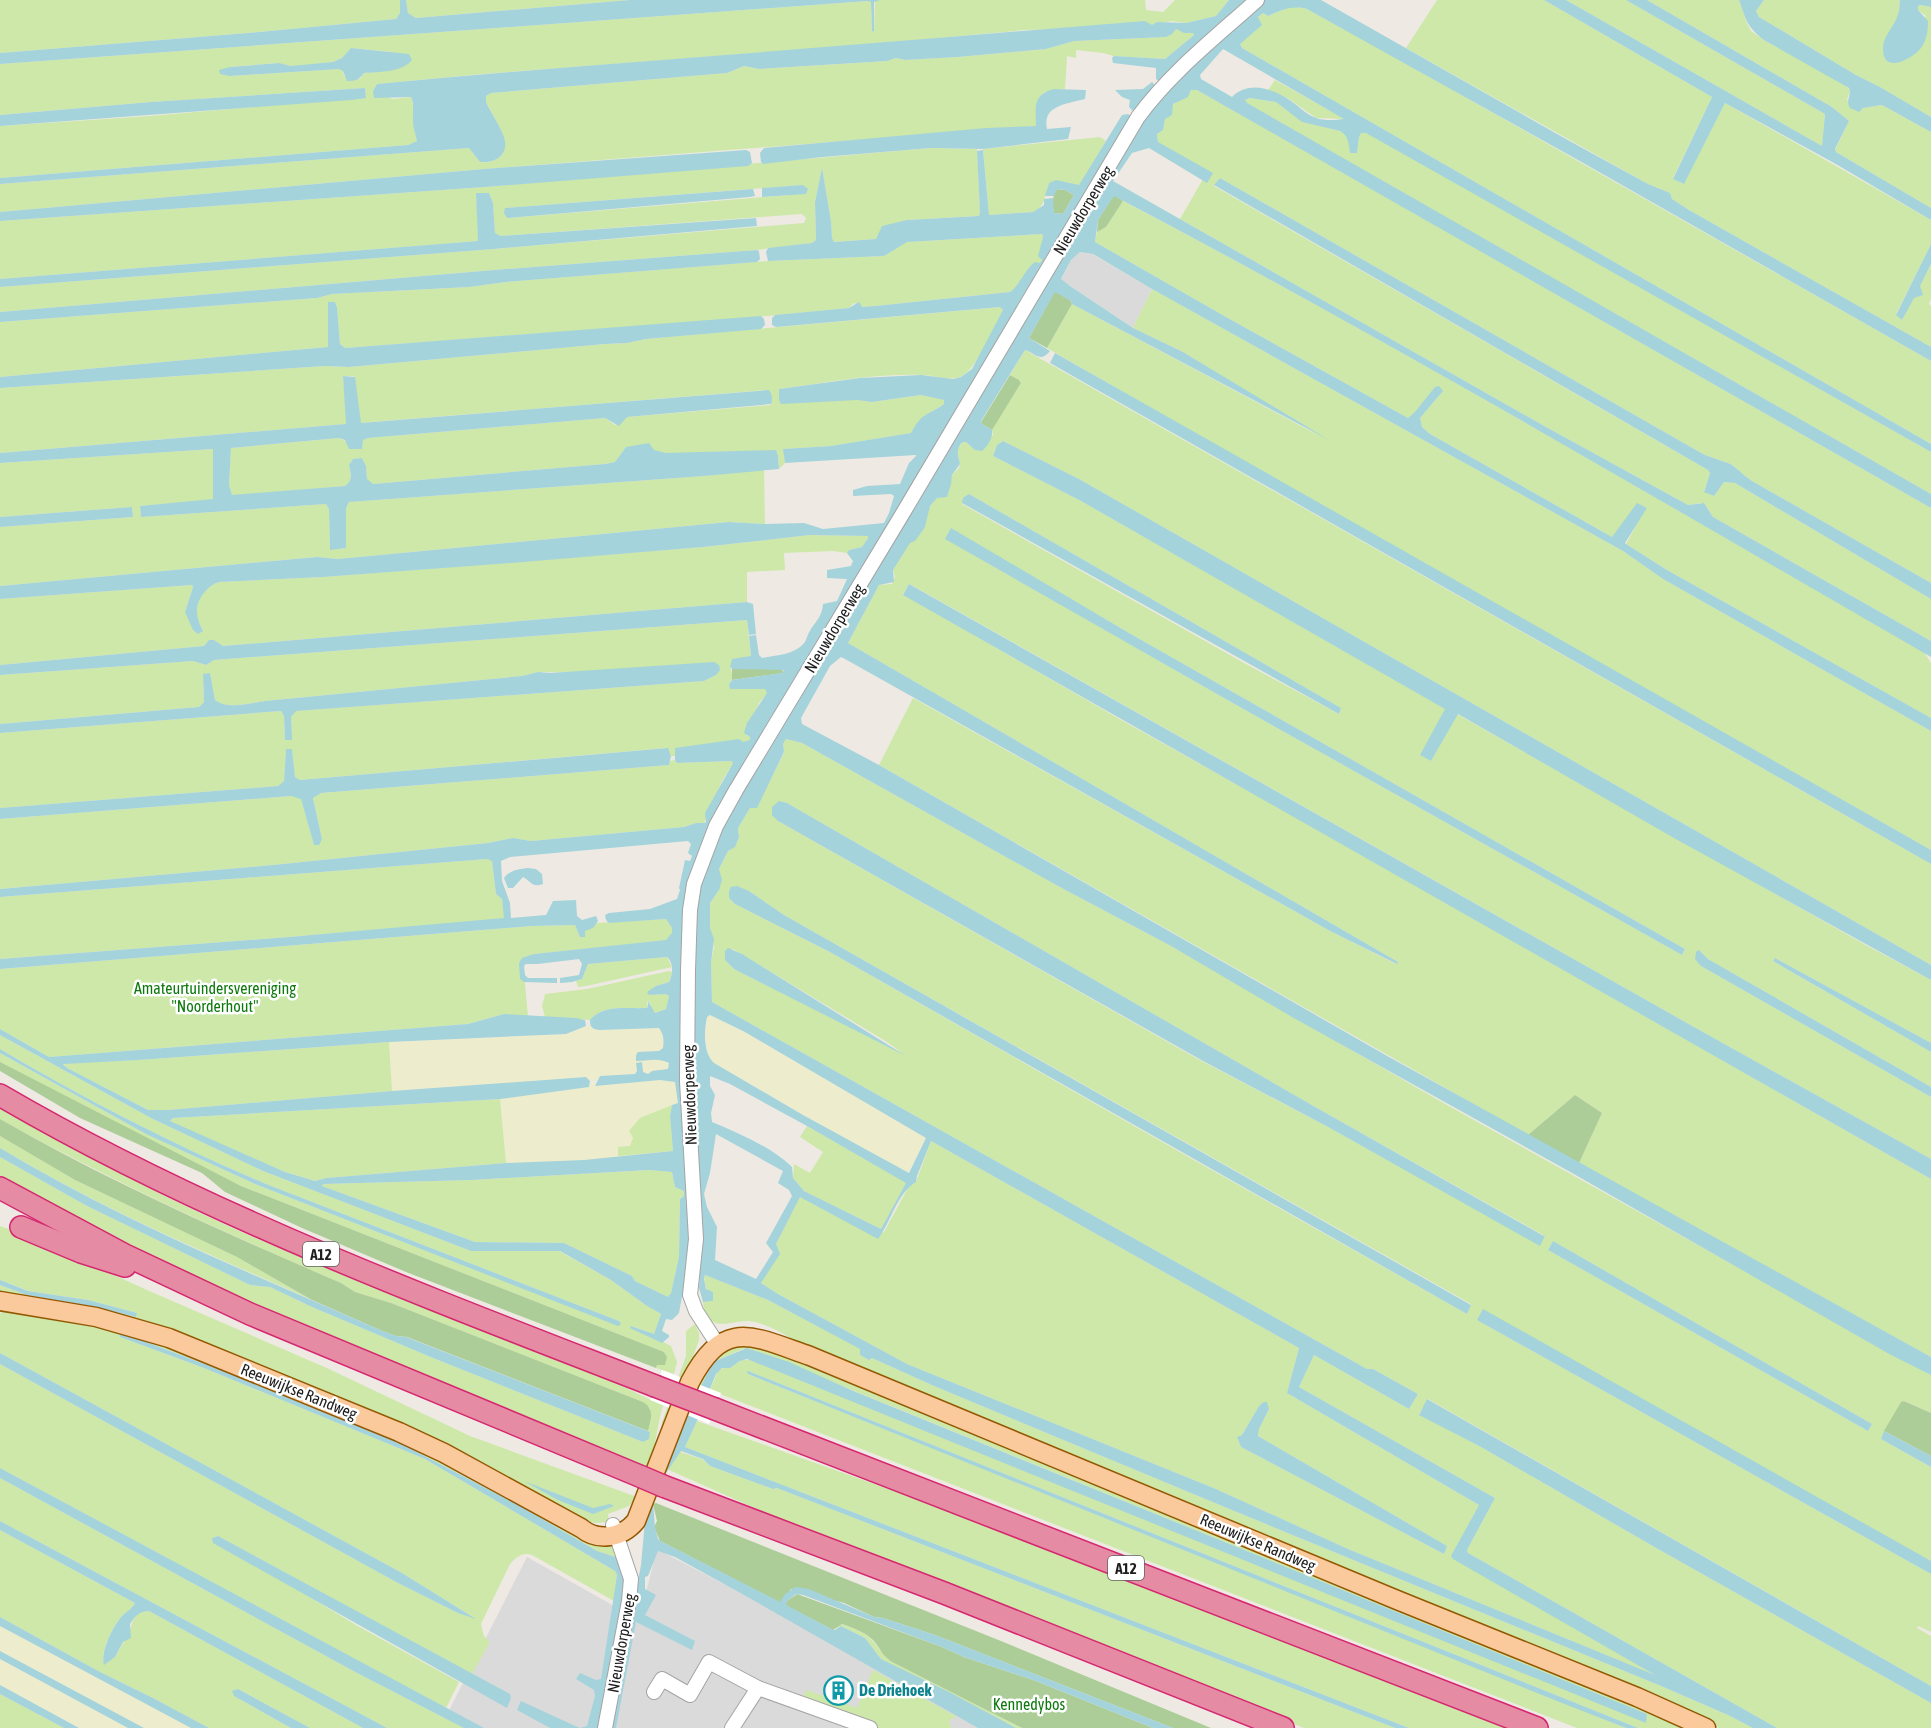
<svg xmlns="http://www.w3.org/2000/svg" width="1931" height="1728" viewBox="0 0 1931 1728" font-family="'Asap Condensed',sans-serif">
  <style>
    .residential { fill: #dbdada }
    .farmland { fill: #ededce }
    .grass { fill: #cde8a9; fill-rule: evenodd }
    .forest { fill: #accd98 }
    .water { fill: #a4d3db; fill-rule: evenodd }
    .pier { fill: #fff }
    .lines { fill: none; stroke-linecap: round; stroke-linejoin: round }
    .minor-casing { stroke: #a4a4a4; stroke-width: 16 }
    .major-casing { stroke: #945802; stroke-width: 21 }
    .highway-casing { stroke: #d62670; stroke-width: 24 }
    .minor { stroke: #fff; stroke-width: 14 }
    .major { stroke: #faca9c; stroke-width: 18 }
    .highway { stroke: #e58ba3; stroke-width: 21 }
    .highway-bridge-casing { stroke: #d62670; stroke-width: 24; stroke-linecap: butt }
    .highway-bridge { stroke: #e58ba3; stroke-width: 21 }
    .labels { text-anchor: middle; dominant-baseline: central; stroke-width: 5; stroke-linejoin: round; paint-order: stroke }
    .shield { fill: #fff; stroke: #616161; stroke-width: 1.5 }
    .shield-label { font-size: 15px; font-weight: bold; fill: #1d1d1d }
    .street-label { font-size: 16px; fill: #1d1d1d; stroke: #fff }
    .park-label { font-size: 16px; fill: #0d790d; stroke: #fff }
    .culture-label { font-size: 16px; font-weight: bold; fill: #0d838f; stroke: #fff; text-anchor: start }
  </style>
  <rect width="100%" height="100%" fill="#eeeae3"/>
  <g class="residential">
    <polygon points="1080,252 1092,254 1152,289 1133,328 1061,280 1071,260"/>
    <polygon points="657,1549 771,1609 983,1728 440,1728 527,1557 639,1620"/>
  </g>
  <g class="farmland">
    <polygon points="710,1015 745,1032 926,1138 908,1173 803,1115 714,1063 708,1058 705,1035 707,1017"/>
    <polygon points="590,1025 593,1029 599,1030 660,1028 664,1040 663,1048 659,1051 638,1052 642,1061 648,1059 666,1060 669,1062 668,1069 652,1071 648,1074 643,1072 637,1063 637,1071 635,1074 600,1076 597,1081 590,1081 586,1078 392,1091 389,1042 566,1034"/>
    <polygon points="678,1076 681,1159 506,1171 500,1091"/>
    <polygon points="0,1626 96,1677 191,1728 143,1728 0,1651"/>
    <polygon points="0,1659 128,1728 79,1728 0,1685"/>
  </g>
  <g class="grass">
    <polygon points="0,0 400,0 400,13 396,19 248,33 0,53"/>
    <polygon points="406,0 630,0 416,18 408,13"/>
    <path d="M875,0H1145L1146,10L1163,12L1175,0H1229L1216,16L1186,23L1171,21L1152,26L1025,30L873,44L483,74L377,84L373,91L393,99L411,97C415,110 414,127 417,141L408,145L0,178V126L150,116L366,97L365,88L151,102L0,115V64L869,1L871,2L872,31L874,32ZM351,48L392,52L376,72L364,73L360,79L344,76L343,71L339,69L230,76V67L278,63L291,66H300L333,62L342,58Z"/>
    <polygon points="1437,0 1544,0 1712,97 1673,178 1683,184 1725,103 1931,220 1931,244 1896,314 1902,320 1931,264 1931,299 1929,304 1931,306 1931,347 1689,210 1672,199 1670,193 1648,184 1406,48"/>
    <polygon points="1566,0 1626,0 1825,114 1822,146"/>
    <polygon points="1647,0 1739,0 1747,23 1751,31 1764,40 1843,83 1850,90 1847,100 1859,111 1863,108 1882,105 1931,132 1931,208 1836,152 1835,150 1849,121 1832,107"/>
    <path d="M1764,0H1900C1899,5 1900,11 1898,15C1893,30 1874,47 1889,61L1926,16L1918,10V6L1921,5L1931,7V117L1880,87L1856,75L1759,17L1756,11Z"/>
    <polygon points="1289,7 1298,7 1307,9 1359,37 1931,361 1931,444 1242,48 1240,44 1258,17 1263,13 1268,16"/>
    <path d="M1176,29L1193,33L1194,35L1165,59L1114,56L1103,53L1076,50V58L1067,56L1065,89C1036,89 1035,100 1037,126L484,169L0,212V184L469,148L480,162C488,163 497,161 503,154L502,132L486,102V96L491,93L727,73L744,66L759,69L887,61L896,58L905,60L958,57L1046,49L1074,41L1165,37Z"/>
    <polygon points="1275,80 1345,119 1316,118 1289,99 1268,90"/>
    <path d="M1191,90H1197L1284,139L1931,508V583L1752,481C1743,475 1740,471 1732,465C1730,463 1709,457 1703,454L1220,178L1214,186L1708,470L1710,473L1704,491L1714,496L1724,482L1735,483L1931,599V641L1713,517L1707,507L1701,503L1688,505L1546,427L1180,219L1203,179L1158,142L1157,134L1163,130C1166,112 1170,103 1187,97Z"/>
    <polygon points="1250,98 1276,102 1303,122 1340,131 1344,133 1357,153 1359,137 1361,133 1366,132 1931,452 1931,494 1246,103 1245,100"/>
    <path d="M1100,137L1106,141L1079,186L1066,182L1049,183C1045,195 1046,206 1033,212L989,215L983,149Z"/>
    <path d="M931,148L977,149L980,212L979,216L907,220L876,239L834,242L832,238L831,221L822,168L815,202L816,240L812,243L757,250L494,270L0,312V287L494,249L804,223L806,218L802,214L501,236L495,233L493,203L489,193H476L479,241L0,279V221L485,187ZM803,185L807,189L790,195L507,218L505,208Z"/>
    <path d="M1123,201C1395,343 1658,500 1924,652L1931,663V718L1667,570L1626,544L1646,507L1612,537L1430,434L1422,427L1420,418L1443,391L1408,418L1226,317L1095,242L1097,232L1106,227Z"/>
    <polygon points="1042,234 1043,237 1039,256 1042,260 1040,263 1030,266 1017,287 1010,292 875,306 862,307 854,303 849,308 747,318 345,348 340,344 337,307 335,302 328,302 328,347 0,377 0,322 317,298 332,294 469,287 506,282 768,261 884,256 906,242"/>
    <polygon points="1152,289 1623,551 1663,579 1931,731 1931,850 1337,515 1047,348 1072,304 1320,436 1183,352 1133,328"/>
    <path d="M1001,307L1003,311C996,326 976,369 962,376C951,382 934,375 922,375C874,373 826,383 779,389L872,402L921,395L944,400V404C927,416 922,412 912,433L831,446L784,449L785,463L779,469L778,456L666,453L626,447L615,462L605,464L373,484L367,480L366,466L362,458L353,459L349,465C351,474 353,480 345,486L232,496L229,485L231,448L339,438L362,449L363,440L368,438L605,418L615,425L627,417L771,405L768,390L360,423L354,376H343L347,424L0,453V388L325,366L349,367L605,344L627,343L646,339Z"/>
    <path d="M1025,350L1931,864V965L1079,479L1003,441L997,445L993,456L1081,501L1446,709L1421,755L1431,761L1457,714L1864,944L1931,980V1043L1775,958L1773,961L1931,1052V1087L1708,959L1699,950L1701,966L1931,1097V1159L1694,1027L924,592L909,584L903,594L1123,721L1288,813L1931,1179V1357L1579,1163L1602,1113L1575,1095L1528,1135L879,765L913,698L1330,931L1396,964L1398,962L848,643L879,585L892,584L895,577L893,570L930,506L951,481L952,475L959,468L960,464L957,450L963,442H966L970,446L993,435L992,430L995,424L1021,383L1019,380L1010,375ZM969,494L1341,708L1339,714L1246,664L962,504ZM951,529L1129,633L1685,949L1682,955L1231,702L946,539Z"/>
    <polygon points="213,449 213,500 140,506 141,517 326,504 329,509 330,549 346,548 346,508 349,502 704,476 764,469 765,524 729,522 338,559 317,557 0,586 0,527 133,517 132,507 0,517 0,463"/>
    <path d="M810,535L868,536V538L862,547L849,550L847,553L833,551L784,553L785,570L747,572V602L223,646L214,640H209L204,646L0,665V599L192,585L193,587L185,612L203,630C200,625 197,618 196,612C196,600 208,585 219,582L323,577L703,547Z"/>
    <path d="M747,620L751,656L730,667L733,677L729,684L730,688L765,689L768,693L759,703L746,735L751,737L749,742L675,749V756H671L667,748L300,780L295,777L292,750H286L284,781L278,786L0,808V733L281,711L284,716L285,740H291V716L295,711L704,681L716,675L538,672L522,676L265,701C251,703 227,710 215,700L210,674H203L204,702L199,707L0,724V675L193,661L206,665L214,660Z"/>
    <path d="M786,739L802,743L1058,886L1171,946L1447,1105L1931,1375V1413L1905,1401L1901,1402L1881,1439L1931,1467V1561L1477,1320L1931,1574V1632L1918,1626L1917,1628L1931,1636V1686L1428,1399L1419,1414L1481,1447L1658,1549L1931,1703V1728H1777L1468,1553L1467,1550L1495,1498L1299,1387L1314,1355L1409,1409L1418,1394L1373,1369H1367L712,1002L711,963L714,947L710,928V903L719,890V869L728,851L735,846L739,837L738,828L750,808L757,807L784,753L783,744ZM779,801L787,803L1317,1108L1545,1236L1540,1245L1330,1128L1196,1058L778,821ZM731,887L749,891L784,915L1471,1304L1467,1314L1178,1151L828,951L735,904L729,898V891ZM733,949L887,1042L902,1053L734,969L725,960ZM1553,1241L1872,1424L1868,1431L1548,1250Z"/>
    <polygon points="675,760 677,763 731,761 733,763 722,781 704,823 696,823 684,827 531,841 513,838 488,843 273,865 0,889 0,819 291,796 301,798 314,845 322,839 313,797 321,793 669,765 670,761"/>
    <polygon points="487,859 492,860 496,894 502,899 505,919 289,937 0,959 0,897"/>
    <polygon points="666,919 672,928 672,933 666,941 534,954 523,962 528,1017 504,1014 468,1024 49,1057 0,1029 0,969 532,926 575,925 580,937 585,931 597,923"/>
    <polygon points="667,957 672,967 586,986 578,987 576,981 582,979 588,964"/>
    <path d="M669,971L672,972L669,982L656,986L649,995L666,994L669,996L666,1009L655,1013L652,1009L649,1001L647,1002L648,1007L645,1008C627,1009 603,1004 590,1020L545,1017L542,1006L545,994L587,989Z"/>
    <path d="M0,1035L151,1118L263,1171L471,1251H559L611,1280L647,1306L661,1314L654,1334L632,1326L671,1346L677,1362L674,1374L656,1368L657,1365L667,1357L664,1352L241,1186L17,1073L0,1062V1053L146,1134L255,1184L617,1325L619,1321L266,1184C174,1145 86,1100 0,1049Z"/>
    <polygon points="389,1042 392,1091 168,1110 148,1110 67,1068 63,1063 139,1060"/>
    <polygon points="500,1099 506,1163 326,1178 315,1181 285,1172 170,1122 173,1118"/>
    <polygon points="672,1105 670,1116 673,1151 618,1156 618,1147 630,1146 633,1138 629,1131 640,1118"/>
    <path d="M0,1108C74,1149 149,1190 226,1225C354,1282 484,1331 614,1382L651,1400L664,1402C657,1424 656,1446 649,1468L329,1337L243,1299L146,1254L0,1176V1157L87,1206L250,1285L270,1287L312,1307L433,1358L643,1442L650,1433L648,1431L651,1421L650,1408L643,1402L391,1303L355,1292L341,1283C229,1235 121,1185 14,1127L0,1119Z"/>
    <polygon points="807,1126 907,1183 881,1229 804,1191 793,1178 794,1164 810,1173 823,1152 800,1137"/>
    <path d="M0,1136L75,1180L237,1257L312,1300C206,1253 100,1208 0,1148Z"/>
    <path d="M931,1141L1299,1348L1287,1393L1479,1505L1452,1556L1657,1676L1348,1549L1216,1489L907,1364L778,1294L761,1283L779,1254L776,1244L800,1196L884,1232L909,1186L916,1182ZM1259,1406L1269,1409L1259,1429L1258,1436L1447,1546L1444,1554L1241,1447L1237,1437L1242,1435Z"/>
    <polygon points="649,1170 672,1172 675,1187 684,1191 684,1196 680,1199 679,1257 671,1293 668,1297 635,1281 632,1276 564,1243 475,1242 322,1186 322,1184 471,1180"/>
    <polygon points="0,1226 24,1234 147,1290 329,1369 470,1436 637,1497 629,1506 608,1514 609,1522 595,1523 573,1517 197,1344 0,1296 0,1285 27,1295 90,1306 135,1317 137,1313 88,1300 29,1291 0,1280"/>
    <path d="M705,1275L768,1300L861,1349L860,1355L869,1360L872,1358L934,1386L1227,1508L1661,1686L1728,1715L1753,1728H1719L1666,1704L816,1353C797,1343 770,1323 749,1321C738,1320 722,1327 713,1322C707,1318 703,1308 703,1302L713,1301C708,1293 703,1283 705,1275Z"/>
    <path d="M0,1306L114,1326L346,1415L610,1541L622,1559L597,1551L518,1505L396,1441L268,1388L125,1334H119L120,1337L204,1368L425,1459L615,1571L617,1575L614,1601L532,1555C522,1552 517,1557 510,1564L481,1624L484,1636L490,1642L472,1674L218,1536L212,1538L356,1625L459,1682L446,1708L0,1468V1364L398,1583L458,1613L473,1617L402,1573L0,1353V1314L2,1312Z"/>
    <polygon points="695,1324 699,1333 699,1340 658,1454 662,1422 686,1356 686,1331"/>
    <polygon points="751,1340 1693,1728 1638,1728 748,1371 748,1374 1626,1728 1577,1728 710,1390 718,1371 723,1368 730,1368 742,1360 750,1360 1646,1722 1646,1714 756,1351 743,1349 713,1362 685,1418 682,1418 712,1356"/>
    <polygon points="697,1421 897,1492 1506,1728 1409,1728 685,1447"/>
    <polygon points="680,1452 702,1459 710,1466 773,1489 777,1488 1395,1728 1304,1728 779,1519 667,1469"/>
    <polygon points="0,1478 359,1674 464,1728 387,1728 0,1521"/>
    <path d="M0,1530L135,1603C132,1609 127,1611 122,1616C114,1624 102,1649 103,1660L115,1657C119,1649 124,1642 128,1635C134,1624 130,1612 149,1611L363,1728H310L238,1689L234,1696L291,1728H209L153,1698L100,1672L0,1617Z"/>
    <path d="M841,1624C851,1627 865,1632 872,1640C881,1648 880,1654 892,1662L1022,1728H1016L881,1659L865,1638L841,1626L833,1630Z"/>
    <polygon points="873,1670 957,1717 951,1719 949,1722 952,1728 879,1728 803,1700 803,1696 807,1690 857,1708"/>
    <polygon points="0,1694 64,1728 0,1728"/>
  </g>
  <g class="forest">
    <path d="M1057,189L1065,190L1074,195L1063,214L1054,213C1052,205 1052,196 1057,189Z"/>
    <polygon points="1114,195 1123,201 1106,227 1097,232 1098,220"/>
    <polygon points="1055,291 1071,301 1072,304 1047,348 1029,338"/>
    <polygon points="1010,375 1019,380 1021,383 992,430 982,424 981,422"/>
    <polygon points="782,668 783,673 732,680 732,669"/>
    <polygon points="0,1062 241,1186 664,1352 667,1357 665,1365 657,1365 656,1368 406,1272 302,1228 225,1192 202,1173 80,1118 0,1071"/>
    <polygon points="1575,1095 1602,1113 1579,1163 1528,1135"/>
    <path d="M0,1119C110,1182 225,1233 341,1283L355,1292L391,1303L643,1402C655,1409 651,1420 648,1431L407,1337L396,1336L380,1330L312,1300L237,1257L75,1180L0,1136Z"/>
    <polygon points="1904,1401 1931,1413 1931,1456 1884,1431 1901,1402"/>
    <polygon points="656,1503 1001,1641 1211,1728 1173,1728 935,1635 883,1618 874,1617 844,1603 791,1589 781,1603 660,1541 654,1527 657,1521 653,1504"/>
    <path d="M797,1594L942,1647L964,1657L1036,1681L1153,1728H1022L892,1662C880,1654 881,1648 873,1640C865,1632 851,1627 842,1624L833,1630L785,1605L787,1601Z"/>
  </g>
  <g class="water">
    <polygon points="400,0 406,0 408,13 416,18 630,0 880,0 874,2 874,32 872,31 871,2 868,1 0,64 0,53 248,33 396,19 400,13"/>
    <path d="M1229,0H1250L1160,82L1156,79V68L1113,63L1112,58L1114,56L1165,59L1194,35L1193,33H1184L1176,29L1172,34L1166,37L1074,41L1046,49L958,57L905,60L896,58L887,61L759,69L744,66L727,73L491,93L486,96V102C490,111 504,132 505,141C507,157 494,163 480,162L469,148L0,184V178L408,145L417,141L413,125V103L411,97L374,98L373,91L377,84C543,68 708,57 874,43C964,36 1055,28 1145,21L1152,25L1157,22L1186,23L1216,16Z"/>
    <path d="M1263,0H1321L1566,139L1648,184L1670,193L1672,199L1689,210L1931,347V361L1578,160L1307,9C1292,5 1282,10 1268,16L1263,13L1258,17L1262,25L1240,44L1242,48L1931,444V452L1366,133H1361L1359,137L1357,153H1350C1349,144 1348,135 1340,131L1302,122L1276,102L1250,98L1245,100L1247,103L1931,494V508L1197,90H1191L1188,97L1173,104L1172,115L1165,119L1163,130L1157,134L1158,142L1213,173L1207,183L1149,148L1132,153L1113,181L1546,427L1688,505L1704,503L1713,517L1931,641V657C1660,501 1391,341 1114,196L1098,220L1095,242L1226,317L1408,418L1415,412L1435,387L1439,386L1443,391L1420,418L1422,427L1430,434L1612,537L1637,503L1647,508L1625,543L1626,544L1667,570L1931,718V731L1663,579L1623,551L1152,289L1093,254L1080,252L1071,260L1061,279L1070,286L1133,328L1183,352L1329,440L1072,304L1071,301L1055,292L1029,338L1050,351C1040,363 1037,354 1025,350L981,421L982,424L992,430C993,438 988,446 982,451L975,450L966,442H963C955,449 958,455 960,464L952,475L951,484L947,497L937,498L930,506L925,527L915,541L910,543L893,570L894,582L879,585L848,643L1398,962L1397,964L1330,931L845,659L841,657L830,666L801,718L802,724L879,765L1389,1057L1931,1357V1375L1891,1355L1572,1173L1292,1017L1171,946L1058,886L802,743L786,739L783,744L784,752L757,808H750L738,828L739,837L735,847L728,851L719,869L722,880L719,890L710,903V928L714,939L711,963L712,1002L1367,1369H1373L1418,1394L1409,1409L1314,1355L1299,1387L1495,1498L1467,1550L1468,1553L1777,1728H1753L1728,1715L1661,1686L1227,1508L934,1386L872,1358L869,1360L860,1355V1349L768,1300L705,1275L704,1279L706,1289L713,1292V1301L703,1302L699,1288L700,1274L698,1273L693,1085L696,893L719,829L1124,148L1164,90ZM1223,49L1344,119C1336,120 1324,121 1316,118C1305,114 1298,105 1288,99C1271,88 1248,81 1232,97L1201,79L1200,75ZM710,1015L745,1032L926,1138L909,1173L803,1115L714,1063C703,1053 704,1031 707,1017ZM710,1076L730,1084L807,1126L906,1183L881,1229L804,1191L793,1178L792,1167C770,1146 740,1134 712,1122L711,1113L715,1095L710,1086ZM716,1134L783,1171L778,1183L789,1190L792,1196L766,1243L773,1252L756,1279L715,1260L717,1227L707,1207L704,1194L710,1173ZM931,1141L1299,1348L1287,1393L1479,1505L1451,1556L1453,1559L1655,1675L1348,1549L1216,1489L907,1364L778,1294L761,1283L780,1254L776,1244L800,1197L878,1239C891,1222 897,1193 916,1182L917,1176Z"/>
    <polygon points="1544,0 1566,0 1822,146 1825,114 1626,0 1647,0 1832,107 1849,121 1835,149 1836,152 1931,208 1931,220 1834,163 1725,103 1684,184 1673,179 1712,97"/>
    <path d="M1739,0H1764L1756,11L1759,17L1856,75L1880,87L1931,117V132L1882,105L1863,108L1859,112L1850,108C1845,100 1852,95 1849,88L1764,40C1747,27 1746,20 1739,0Z"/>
    <path d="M1900,0H1931V7L1921,5L1918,6V10L1928,21C1928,30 1927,40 1921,48C1912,59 1883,75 1883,49C1882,37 1895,26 1898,14C1900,10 1899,5 1900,0Z"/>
    <path d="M351,48L409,54L412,60C403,72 379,72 364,73C359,80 356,81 347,81L343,71L339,69L230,76L220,74L219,70L230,67L279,63L291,66L333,62L342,58Z"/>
    <polygon points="1152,82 1155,85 1155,87 1134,112 1129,107 1130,100 1122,97 1115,90 1143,89"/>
    <polygon points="365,88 366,98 351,100 0,126 0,115 151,102"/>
    <path d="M1054,89L1086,90L1085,99C1067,104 1042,105 1047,129L1071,127L1068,139L983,149L931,148L822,157L763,164L761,162L760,153L764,148L986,128L1036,126C1036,107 1032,95 1054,89Z"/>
    <path d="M1128,114L1131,116L695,864L689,1258L679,1313L672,1320L666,1319L662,1331L669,1335V1337L662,1343L630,1328L631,1326L654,1334L661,1314L647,1306L611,1280L560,1251H471L263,1171L151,1118L0,1035V1029L49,1057L468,1024L504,1014L576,1018L585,1020L586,1026L566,1034L389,1042L139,1060L63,1064L67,1068L148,1110H168L392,1091L586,1077L590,1081L589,1087L500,1099L173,1118L170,1121L285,1172L315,1181L326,1178L506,1163L584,1160L673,1151L670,1116L672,1105L678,1103L675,1082L660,1080L595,1086L600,1076L635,1074L637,1071L636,1063L642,1062L643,1072L648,1074L652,1071L668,1069L669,1063C658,1057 647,1061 636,1061V1055L638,1052L659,1051L663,1048C664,1040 664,1035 659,1028L599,1030C592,1029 590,1027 590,1020C603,1004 627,1009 646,1008L648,1007V1001L655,1013L666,1009L669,996L666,994L649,995L647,992L656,986L669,982C673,974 674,963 667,957L588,964L582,979L572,982L560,983V978L579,975L582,964L579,959L538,964H526L524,966L525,975L528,978H557V983L524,982L520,979L519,963L522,958L534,954L666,940L672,933V928L666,919L609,923L606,920L605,915L609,913L650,909L677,899L680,890L679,888L685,860L690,861L692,856L688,853L691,844L688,841L510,857L501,861L502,881L510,903L511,918L546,915L553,901L576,900L577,916L582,920L596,916L598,921L593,928L585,931V937H580L575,925L532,926L0,969V959L289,937L504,918L502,899L496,894L492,861L487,859L0,897V889L273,865L488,843L513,838L531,841L684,827L696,823H704L706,822L705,813L733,763L731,761L677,763L675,760V748L739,739L743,742L750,740V737L744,733L747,723L767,693L765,689H730L729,684L732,680L782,673L784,670L732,669L730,667L732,659L751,656L749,636L756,635L759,655L762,658C777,655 795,655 805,642C807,638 808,633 811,629C817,620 822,616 823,604L837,601L847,579L827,578V570L851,566L853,561L847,553L849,550L862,547L868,538V536L810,535L703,547L523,562L323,577L219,582C208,585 196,600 197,612C197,618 200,625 203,631L198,634L193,630L185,612L193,587L192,585L0,599V586L317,557L338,559L729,522L765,524L804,523L823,529L884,523L889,513L894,496L891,494L853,496V490L867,486L900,484L909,463L916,456V455L785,463L783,449L831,446L911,433C923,411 926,417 944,404V400L921,395L872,402L857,400L781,404L779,400V389L860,378L921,375L953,379L961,377L972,369L1003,310L1000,307L776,327L772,325V318L775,315L849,308L859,302L862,307L875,306L1010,292C1021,284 1024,270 1035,262L1040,263L1042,260L1038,256L1043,237L1042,234L907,242L884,256L768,261L766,252L768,248L812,243L816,240L815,202L822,168L831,221L832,238L834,242L876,239L882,226L907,220L979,216L980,212L977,151L983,150L989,215L1033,212L1044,205V199L1053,198L1054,213L1063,214L1074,195L1065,190L1057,189L1054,196H1045L1049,183L1056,180L1079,185L1122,115ZM649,1170L672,1172L675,1187L684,1191V1196L680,1199L679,1257L671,1293L668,1297L635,1281L632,1276L564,1243L475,1242L322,1186L323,1184L471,1180Z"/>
    <polygon points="746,150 750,152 752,163 748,166 485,187 0,221 0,212 484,169"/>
    <path d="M1220,178L1703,454C1709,457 1730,463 1732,465C1740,471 1743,475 1752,481L1931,583V599L1735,483L1724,482L1714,496L1704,492L1710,473L1708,470L1214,185Z"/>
    <polygon points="803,185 808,189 806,194 762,197 762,188"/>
    <polygon points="753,189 755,196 750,197 507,218 504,213 505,208"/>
    <polygon points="476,193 489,193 493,203 495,233 501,236 756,218 757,226 494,249 0,287 0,279 478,241"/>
    <polygon points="1931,244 1931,264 1920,286 1923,295 1914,298 1902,320 1896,315"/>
    <polygon points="757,250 759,251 760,259 757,262 506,282 469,287 332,294 317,298 0,322 0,312 494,270"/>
    <polygon points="328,302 335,302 337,307 340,344 345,348 761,316 764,319 765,325 761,329 646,339 627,343 605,344 349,367 325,366 0,388 0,377 328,347"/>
    <polygon points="1055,353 1931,850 1931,864 1050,363"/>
    <path d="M343,376L355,377L361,423L769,390C772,394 773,399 771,404L627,417L619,426L605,418L368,438L363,440L362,449H349L345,440L339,438L231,448L229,485L232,495L345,486C353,480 351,474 349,465L353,459L362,458L366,466L367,479L373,484L605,464L615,462L626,447L649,443L654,450L666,453L776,450L778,456L779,469L704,476L349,502L346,508V548L330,550L329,509L326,504L141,517L140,506L213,499V449L0,463V453L346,424Z"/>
    <polygon points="1003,441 1079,479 1931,965 1931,980 1674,838 1458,714 1431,761 1420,755 1445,709 1081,501 993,456 997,445"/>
    <polygon points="969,494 1341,708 1339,714 962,503 963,498"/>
    <polygon points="132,507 133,517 0,527 0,517"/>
    <polygon points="951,528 1129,633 1685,949 1682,955 1231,702 945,539"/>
    <polygon points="909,584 1694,1027 1931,1159 1931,1179 903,595"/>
    <polygon points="747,602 753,604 756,634 749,635 747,620 214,660 206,665 193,661 0,675 0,665 204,646 209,640 214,640 223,646"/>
    <path d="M714,662L719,665L720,670L716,675L704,681L296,711L291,717L292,740H285L284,716L281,711L0,733V724L199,707L204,702L203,674L210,673L215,700C228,710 251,703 265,701L522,676L538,672L550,673Z"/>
    <polygon points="668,748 671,756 669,765 321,793 313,798 322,839 319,845 314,845 301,799 291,796 0,819 0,808 278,786 284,781 286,749 292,749 295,777 300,780"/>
    <polygon points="779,801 787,803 1317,1108 1542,1235 1545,1236 1540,1246 1330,1128 1203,1061 778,821 772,815 772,807"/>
    <path d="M528,868L536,869L542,874L543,884C532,888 532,882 523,877L513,888H508L504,878C510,870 519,869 528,868Z"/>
    <polygon points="737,886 749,891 784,915 1471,1305 1467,1314 828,951 735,904 729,898 729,891 731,887"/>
    <polygon points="728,948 742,954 906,1056 734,969 725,960 725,951"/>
    <polygon points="1699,950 1708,959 1931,1087 1931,1097 1701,966 1695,959 1696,952"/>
    <polygon points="1775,958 1931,1043 1931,1052 1773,961"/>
    <path d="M0,1049C86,1100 174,1145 266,1184L619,1321L621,1324L618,1326L255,1184L146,1134L0,1053Z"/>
    <path d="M0,1148C121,1221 251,1273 380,1330L396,1336L406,1337L650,1432L649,1439L643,1442L433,1358L312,1307L270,1287L250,1285L87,1206L0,1157Z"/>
    <polygon points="1553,1241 1872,1424 1868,1431 1548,1250"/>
    <polygon points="0,1280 28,1291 88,1300 137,1313 136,1317 90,1306 27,1295 0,1285"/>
    <polygon points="1483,1309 1931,1561 1931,1574 1477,1320"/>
    <polygon points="119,1333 125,1334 268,1388 396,1441 518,1505 597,1551 622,1559 626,1573 626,1594 599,1728 550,1728 517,1710 521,1701 573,1725 580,1728 587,1726 595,1696 594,1690 576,1679 580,1673 596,1680 601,1679 616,1582 617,1575 615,1571 425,1459 204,1368 120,1337"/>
    <polygon points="747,1348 789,1362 851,1390 1647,1714 1646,1723 747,1359 740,1361 730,1368 722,1368 716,1374 697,1421 685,1447 1409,1728 1395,1728 777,1488 773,1489 710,1466 703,1459 681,1451 664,1476 653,1501 655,1528 658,1539 662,1542 780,1602 785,1594 795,1587 809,1589 874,1617 883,1618 935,1635 1173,1728 1153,1728 1036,1681 964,1657 942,1647 803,1595 796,1594 787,1601 786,1605 831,1629 835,1630 841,1626 865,1638 881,1659 951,1693 1016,1728 978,1728 744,1595 675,1557 658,1551 648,1576 645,1577 645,1589 656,1595 645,1615 695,1641 692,1650 636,1622 616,1728 610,1728 641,1565 645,1521 685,1418 713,1362"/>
    <polygon points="0,1353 402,1573 476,1619 458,1613 398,1583 0,1364"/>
    <polygon points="747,1371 748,1371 1638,1728 1626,1728 1562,1703 748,1374"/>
    <polygon points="1427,1399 1931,1686 1931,1703 1658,1549 1481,1447 1419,1415"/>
    <polygon points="1264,1402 1267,1402 1269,1409 1259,1429 1258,1436 1447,1546 1444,1554 1241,1447 1237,1437 1242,1435 1259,1406"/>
    <polygon points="1884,1431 1931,1456 1931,1467 1881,1439"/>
    <polygon points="0,1468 484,1728 464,1728 359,1674 0,1478"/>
    <polygon points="524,1481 593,1508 610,1504 614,1506 593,1514 558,1500"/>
    <path d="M0,1521L387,1728H363L149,1611C140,1611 135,1616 130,1624L131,1638L123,1642L115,1657L104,1665C100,1652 113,1626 122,1616C127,1611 132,1609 135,1603L0,1530Z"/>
    <polygon points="218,1536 510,1694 511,1698 507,1708 213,1543 212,1538"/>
    <polygon points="0,1617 100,1672 153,1698 209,1728 191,1728 0,1626"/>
    <polygon points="0,1651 144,1728 128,1728 0,1659"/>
    <polygon points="0,1685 79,1728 64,1728 0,1694"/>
    <polygon points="238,1689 310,1728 291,1728 234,1696 232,1691"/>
  </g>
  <polygon class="pier" points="662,1370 721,1393 709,1424 650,1400"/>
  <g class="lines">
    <defs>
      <g id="minor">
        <path d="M718,1345L696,1311L690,1295L696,1239L687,1081L688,970L690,910L694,884L716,826L736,790L903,513L1138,117C1171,72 1216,37 1257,0"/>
        <polyline points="654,1692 662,1679 690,1695 709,1662 758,1688 870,1728"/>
        <polyline points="605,1728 629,1601 631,1579 613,1525"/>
        <polyline points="732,1728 758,1688"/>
      </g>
      <path id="major" d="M0,1301L96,1317L169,1338L399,1432L444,1453L581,1528C598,1542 622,1538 636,1521L690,1382C724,1317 752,1336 810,1356L1397,1600L1637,1697L1706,1728"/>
      <g id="highway">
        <path d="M0,1095C207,1216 432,1299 655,1386"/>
        <polyline points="0,1188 125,1255 250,1314 642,1477"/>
        <polyline points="21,1227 81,1252 125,1266"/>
        <polyline points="715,1409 1537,1728"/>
        <polyline points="663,1486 944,1593 1283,1728"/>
      </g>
    </defs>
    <use href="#minor" class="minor-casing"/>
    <use href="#major" class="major-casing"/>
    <use href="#highway" class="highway-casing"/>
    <use href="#minor" class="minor"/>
    <use href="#major" class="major"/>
    <use href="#highway" class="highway"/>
    <defs>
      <g id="highway-bridge">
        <polyline points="655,1386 715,1409"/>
        <polyline points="642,1477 663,1486"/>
      </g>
    </defs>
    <use href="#highway-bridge" class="highway-bridge-casing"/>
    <use href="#highway-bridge" class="highway-bridge"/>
  </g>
  <defs>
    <symbol id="building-ring" viewBox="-11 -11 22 22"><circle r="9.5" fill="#fff" stroke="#0f9aa8" stroke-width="1.5"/><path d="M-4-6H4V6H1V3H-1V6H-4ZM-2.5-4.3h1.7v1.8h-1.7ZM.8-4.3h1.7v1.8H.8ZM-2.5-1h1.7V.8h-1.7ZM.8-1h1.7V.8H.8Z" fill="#0f9aa8"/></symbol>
  </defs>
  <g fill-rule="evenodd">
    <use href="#building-ring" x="822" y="1674" width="33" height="33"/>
  </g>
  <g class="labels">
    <g class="shield">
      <rect x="303" y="1242" width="36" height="24" rx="4.5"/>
      <rect x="1108" y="1556" width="36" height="24" rx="4.5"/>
    </g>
    <g class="shield-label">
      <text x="321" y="1254">A12</text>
      <text x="1126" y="1568">A12</text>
    </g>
    <g class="street-label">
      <text transform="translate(1083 210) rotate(-59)">Nieuwdorperweg</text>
      <text transform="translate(834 628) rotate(-59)">Nieuwdorperweg</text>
      <text transform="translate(689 1095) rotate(-92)">Nieuwdorperweg</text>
      <text transform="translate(299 1391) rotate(22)">Reeuwijkse Randweg</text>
      <text transform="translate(1258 1542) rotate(23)">Reeuwijkse Randweg</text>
      <text transform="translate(621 1643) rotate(-80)">Nieuwdorperweg</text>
    </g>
    <g class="park-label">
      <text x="215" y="988">Amateurtuindersvereniging<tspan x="215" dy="18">"Noorderhout"</tspan></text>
      <text x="1029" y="1704">Kennedybos</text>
    </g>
    <g class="culture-label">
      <text x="859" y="1690">De Driehoek</text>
    </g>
  </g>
</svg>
